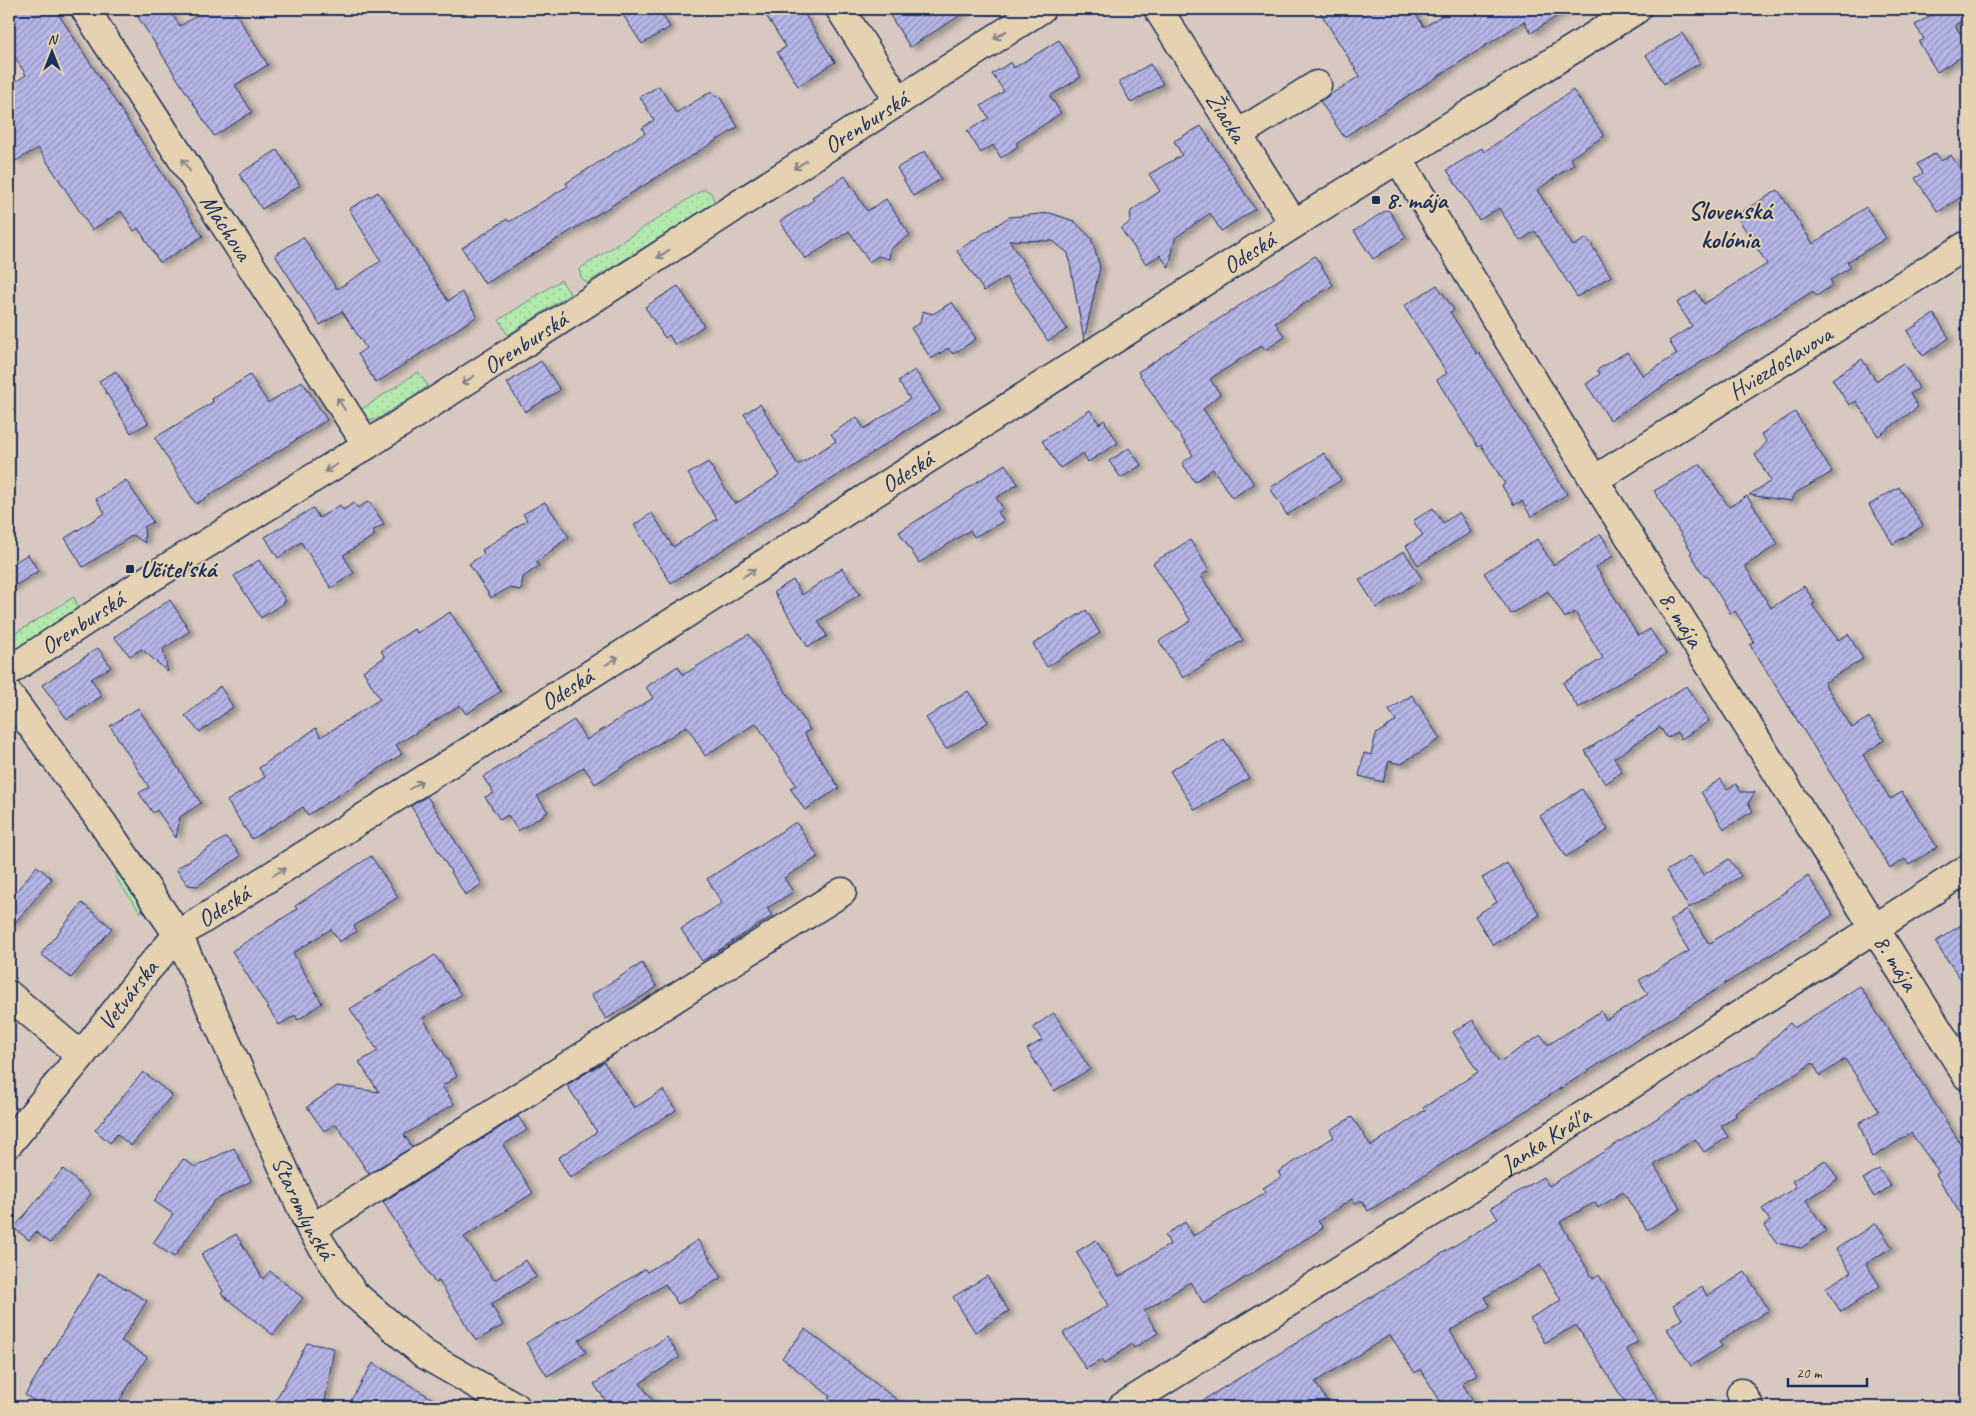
<svg xmlns="http://www.w3.org/2000/svg" width="1976" height="1416" viewBox="0 0 1976 1416" font-family="Caveat,sans-serif">
  <style>
    .grass { fill: url(#grass-dots); stroke: #668c85 }
    .building { fill: url(#building-hatch); stroke: #1b2f5e; filter: url(#shadow) }
    .lines { fill: none; stroke-linecap: round; stroke-linejoin: round }
    .minor-casing { stroke: #1b2f5e; stroke-width: 31 }
    .minor { stroke: #e5d2b0; stroke-width: 28 }
    .oneway { stroke: #808087 }
    .poi-dot { fill: #1b2f5e; stroke: #e5d2b0; stroke-width: 2 }
    .labels { text-anchor: middle; dominant-baseline: central; stroke-width: 4; stroke-linejoin: round; paint-order: stroke }
    .street-label { font-size: 24px; fill: #1b2f5e; stroke: #e5d2b0 }
    .poi-label { font-size: 24px; font-weight: bold; fill: #1b2f5e; stroke: #e5d2b0; text-anchor: start }
    .neighbourhood-label { font-size: 25px; font-weight: bold; fill: #1b2f5e; stroke: #e5d2b0 }
  </style>
  <defs>
    <pattern id="grass-dots" width="8" height="8" patternUnits="userSpaceOnUse" patternTransform="scale(1.25)"><rect width="8" height="8" fill="#b2e9ac"/><path d="M2 2h.1M6 6h.1" fill="none" stroke="#98c896" stroke-width="1.8" stroke-linecap="round"/></pattern>
    <pattern id="building-hatch" width="6" height="6" patternUnits="userSpaceOnUse" patternTransform="scale(1.25)"><rect width="6" height="6" fill="#b6b5e7"/><path d="M-1 1l2-2M0 6l6-6M5 7l2-2" fill="none" stroke="#9394be"/></pattern>
    <filter id="shadow"><feDropShadow dx="5.5" dy="3" stdDeviation="2.5" flood-color="#0004"/></filter>
  </defs>
  <rect width="100%" height="100%" fill="#d7c9c0"/>
  <filter id="ink" filterUnits="userSpaceOnUse"><feTurbulence type="fractalNoise" baseFrequency=".02" numOctaves="2"/><feDisplacementMap in="SourceGraphic" scale="10" xChannelSelector="R" yChannelSelector="G"/><feConvolveMatrix kernelMatrix="1 2 1 2 8 2 1 2 1" color-interpolation-filters="sRGB"/></filter>
  <g filter="url(#ink)">
    <g class="grass">
      <polygon points="704,189 711,193 715,203 587,283 581,277 579,269"/>
      <polygon points="561,280 570,294 508,335 499,320"/>
      <polygon points="418,372 428,386 376,420 366,419 359,411"/>
      <polygon points="74,597 78,609 9,654 9,637"/>
      <polygon points="116,872 142,905 141,913 116,878"/>
    </g>
    <g class="building">
      <polygon points="9,9 55,9 203,236 160,263 138,228 134,231 121,211 92,230 38,148 16,161 9,150 9,86 26,75 9,47"/>
      <polygon points="133,9 168,9 180,26 207,9 233,9 268,65 235,85 252,112 214,136"/>
      <polygon points="619,9 658,9 670,27 642,44"/>
      <polygon points="762,9 801,9 835,62 798,86 777,52 786,47"/>
      <polygon points="886,9 970,9 910,47"/>
      <polygon points="1318,9 1413,9 1424,27 1452,9 1568,9 1531,33 1524,21 1344,137 1320,101 1360,76"/>
      <polygon points="1942,9 1967,9 1967,18 1955,25 1967,45 1967,53 1937,72 1919,42 1924,39 1915,25"/>
      <polygon points="1682,33 1700,63 1664,84 1646,55"/>
      <polygon points="1059,40 1081,77 1050,96 1061,113 1016,143 1018,146 1001,158 993,145 981,153 967,131 989,118 981,106 1004,91 992,74 1011,62 1014,68"/>
      <polygon points="1150,64 1163,84 1131,103 1119,82"/>
      <polygon points="659,86 676,113 712,91 716,97 719,96 738,127 485,284 462,248 507,219 509,222 568,186 566,183 645,133 642,128 654,120 640,97"/>
      <polygon points="1573,90 1604,136 1570,158 1574,164 1537,190 1573,246 1587,238 1611,276 1577,297 1535,231 1520,241 1499,208 1479,220 1447,170 1482,148 1484,152"/>
      <polygon points="1201,126 1255,209 1221,231 1210,213 1175,238 1169,268 1160,255 1146,264 1121,229 1130,222 1131,211 1160,191 1149,174 1182,155 1174,141"/>
      <polygon points="277,150 300,185 262,209 239,174"/>
      <polygon points="925,151 941,179 913,196 897,168"/>
      <polygon points="1936,153 1941,161 1951,155 1967,180 1967,193 1938,212 1915,178 1923,173 1917,164"/>
      <polygon points="845,176 867,211 886,199 910,235 890,249 889,259 878,256 869,262 849,231 805,259 780,221 814,200 812,197"/>
      <polygon points="1778,190 1813,244 1866,207 1886,238 1847,262 1851,267 1830,280 1833,285 1816,296 1813,291 1610,420 1586,384 1600,374 1597,370 1627,352 1643,376 1677,354 1669,341 1692,326 1677,303 1696,291 1704,304 1767,264 1736,215"/>
      <polygon points="378,192 448,301 462,292 477,316 376,383 358,354 366,348 342,311 320,325 275,255 303,237 337,289 381,261 349,209"/>
      <polygon points="1388,209 1406,237 1373,259 1354,231"/>
      <polygon points="1050,213 1074,221 1091,238 1100,267 1084,340 1068,253 1053,241 1009,240 1067,329 1048,341 1006,277 984,291 957,251 1009,217"/>
      <polygon points="1315,256 1333,285 1275,323 1285,337 1265,350 1262,345 1210,379 1220,394 1203,409 1254,484 1232,498 1213,469 1195,482 1182,463 1193,455 1138,372"/>
      <polygon points="1437,285 1454,310 1450,312 1477,354 1479,353 1567,494 1531,517 1522,501 1514,505 1502,486 1505,484 1481,445 1478,447 1437,380 1447,373 1404,306"/>
      <polygon points="678,286 704,326 675,345 669,335 665,338 645,307"/>
      <polygon points="952,302 976,339 953,354 948,348 931,359 911,328 920,323 922,311 933,314"/>
      <polygon points="1934,314 1949,338 1923,356 1907,331"/>
      <polygon points="1862,359 1876,381 1903,363 1919,388 1910,394 1918,407 1878,436 1856,401 1849,405 1832,379"/>
      <polygon points="541,361 560,390 525,412 507,383"/>
      <polygon points="915,370 940,409 671,583 634,525 652,513 673,547 717,519 688,474 708,462 735,504 780,475 744,414 760,404 798,465 836,441 831,434 857,417 864,429 910,399 898,381"/>
      <polygon points="116,371 148,423 131,433 99,381"/>
      <polygon points="250,375 268,403 302,381 327,420 196,504 155,438 213,402 212,399"/>
      <polygon points="1090,410 1099,424 1104,420 1118,443 1088,462 1083,453 1060,468 1042,441"/>
      <polygon points="1795,412 1832,472 1794,494 1791,501 1749,495 1771,481 1755,455 1767,442 1761,434"/>
      <polygon points="1129,448 1141,465 1121,478 1109,461"/>
      <polygon points="1324,453 1341,480 1287,515 1270,488"/>
      <polygon points="1005,464 1018,484 996,498 1003,508 998,512 1004,521 974,537 970,530 919,563 899,532"/>
      <polygon points="1700,464 1729,507 1747,496 1778,544 1745,566 1771,608 1804,586 1815,603 1812,605 1838,640 1848,634 1863,659 1824,683 1852,728 1869,717 1884,740 1863,755 1890,799 1902,792 1937,847 1909,865 1905,859 1890,868 1750,645 1754,642 1735,611 1731,614 1707,576 1705,577 1690,553 1692,552 1654,491"/>
      <polygon points="126,480 153,522 144,527 145,543 133,535 83,567 65,538 105,513 96,499"/>
      <polygon points="1899,487 1923,526 1893,544 1869,505"/>
      <polygon points="369,501 384,524 372,531 375,535 343,555 354,573 331,588 301,542 278,558 265,537 313,508 319,518 340,505 343,510 354,503 358,508"/>
      <polygon points="545,502 569,537 536,562 539,566 523,577 521,590 509,588 491,598 469,564 484,554 482,550 527,520 523,514"/>
      <polygon points="1433,508 1443,523 1459,512 1471,532 1418,565 1406,546 1423,535 1413,521"/>
      <polygon points="1601,534 1613,556 1596,567 1638,636 1650,629 1666,654 1578,708 1563,683 1603,658 1575,612 1565,618 1548,591 1511,614 1484,573 1537,539 1553,565"/>
      <polygon points="1190,540 1209,570 1201,576 1243,640 1183,678 1159,641 1191,621 1153,563"/>
      <polygon points="1404,551 1422,579 1377,608 1359,580"/>
      <polygon points="28,554 38,571 9,590 9,566"/>
      <polygon points="259,560 286,601 261,618 234,576"/>
      <polygon points="842,568 860,594 818,621 827,636 808,647 774,592 793,580 802,595"/>
      <polygon points="170,600 190,631 163,649 168,672 142,649 130,656 114,637"/>
      <polygon points="1086,610 1100,633 1047,667 1033,644"/>
      <polygon points="450,612 501,691 466,714 460,705 396,745 402,754 308,815 303,807 252,839 227,801 265,777 259,768 316,728 321,737 380,699 363,671 385,657 381,651 414,629 417,633"/>
      <polygon points="749,634 810,730 804,733 839,788 805,810 790,788 796,785 756,723 705,756 687,726 595,784 584,767 537,796 548,812 518,831 508,815 500,820 485,797 494,793 483,777 574,720 586,740 653,698 646,687 678,666 683,675"/>
      <polygon points="98,648 111,667 91,679 102,696 67,719 42,685"/>
      <polygon points="220,686 233,707 200,732 185,716"/>
      <polygon points="1686,686 1709,721 1681,739 1677,732 1667,738 1660,727 1614,758 1622,772 1605,784 1585,751"/>
      <polygon points="968,691 988,722 946,749 926,718"/>
      <polygon points="1412,695 1440,739 1401,764 1389,761 1383,782 1359,776 1364,753 1371,755 1376,734 1396,721 1389,710"/>
      <polygon points="138,708 201,803 180,817 176,838 157,810 153,813 139,793 149,787 110,726"/>
      <polygon points="1224,739 1249,778 1195,810 1170,771"/>
      <polygon points="1721,779 1727,789 1736,784 1741,792 1755,792 1748,803 1753,811 1724,829 1701,792"/>
      <polygon points="1582,789 1608,830 1566,857 1540,816"/>
      <polygon points="427,796 482,884 465,895 411,806"/>
      <polygon points="796,822 818,857 784,878 793,892 767,908 772,916 702,961 681,929 722,903 707,879"/>
      <polygon points="226,837 241,856 197,886 188,885 176,869"/>
      <polygon points="371,856 398,897 354,926 357,931 339,942 331,929 293,953 322,1003 298,1020 295,1015 279,1025 232,951 297,909 295,906"/>
      <polygon points="1691,856 1703,875 1729,859 1741,876 1689,908 1666,871"/>
      <polygon points="1507,863 1540,915 1493,945 1475,916 1497,902 1482,878"/>
      <polygon points="37,866 52,879 13,925 9,921 9,900"/>
      <polygon points="1808,876 1833,915 1368,1211 1361,1200 1355,1204 1352,1199 1318,1221 1323,1228 1204,1304 1190,1282 1144,1311 1158,1333 1134,1348 1132,1344 1104,1364 1101,1360 1086,1369 1063,1333 1109,1305 1076,1252 1096,1240 1119,1277 1170,1244 1165,1235 1185,1222 1193,1236 1266,1192 1263,1188 1281,1177 1278,1172 1334,1137 1330,1130 1352,1117 1371,1146 1425,1110 1423,1108 1478,1072 1453,1032 1473,1020 1499,1062 1541,1035 1548,1045 1601,1011 1606,1020 1648,994 1639,980 1689,951 1670,920 1687,909 1709,944"/>
      <polygon points="82,903 112,928 71,978 41,954"/>
      <polygon points="1967,921 1967,988 1935,942"/>
      <polygon points="435,955 461,995 423,1018 457,1076 442,1086 454,1104 404,1135 412,1147 369,1174 336,1124 324,1131 307,1107 337,1086 379,1092 359,1062 378,1051 350,1009"/>
      <polygon points="642,963 657,987 606,1019 591,995"/>
      <polygon points="1860,986 1967,1154 1967,1225 1936,1174 1939,1172 1911,1133 1872,1158 1859,1123 1879,1111 1845,1059 1820,1076 1813,1063 1735,1113 1736,1116 1721,1126 1728,1137 1704,1152 1695,1139 1654,1165 1681,1209 1647,1230 1623,1192 1598,1208 1595,1202 1560,1222 1593,1279 1599,1275 1638,1342 1626,1349 1663,1407 1628,1407 1576,1325 1545,1343 1530,1318 1561,1300 1540,1265 1485,1297 1490,1306 1450,1331 1477,1374 1462,1383 1477,1407 1444,1407 1420,1369 1415,1373 1390,1335 1315,1382 1331,1407 1192,1407 1498,1219 1491,1208 1543,1177 1549,1186 1675,1107 1733,1067 1751,1059 1790,1023 1794,1028"/>
      <polygon points="1054,1013 1090,1069 1054,1091 1027,1049 1042,1040 1033,1027"/>
      <polygon points="604,1062 634,1108 663,1090 676,1110 570,1178 558,1158 597,1132 567,1085"/>
      <polygon points="143,1072 172,1095 131,1146 117,1134 110,1143 95,1130"/>
      <polygon points="518,1116 527,1130 503,1145 533,1193 464,1237 494,1280 526,1260 536,1277 491,1304 503,1325 476,1341 439,1281 435,1283 383,1202"/>
      <polygon points="234,1148 251,1181 214,1201 174,1257 153,1243 173,1214 154,1201 183,1159 195,1167"/>
      <polygon points="1825,1160 1838,1179 1806,1200 1826,1231 1801,1248 1777,1243 1764,1225 1770,1221 1762,1209 1796,1187 1792,1181"/>
      <polygon points="63,1169 91,1194 50,1243 36,1232 29,1240 14,1228"/>
      <polygon points="1879,1169 1891,1186 1874,1197 1863,1179"/>
      <polygon points="1876,1223 1892,1247 1866,1264 1880,1286 1841,1312 1825,1288 1851,1272 1836,1249"/>
      <polygon points="236,1234 263,1279 270,1271 303,1298 273,1335 221,1294 223,1291 201,1254"/>
      <polygon points="698,1240 722,1277 678,1304 665,1284 579,1340 586,1352 547,1376 526,1343 645,1269 647,1272"/>
      <polygon points="1745,1272 1769,1310 1719,1342 1722,1346 1691,1366 1667,1329 1682,1319 1673,1305 1702,1287 1707,1296"/>
      <polygon points="99,1273 147,1301 121,1341 147,1357 115,1407 44,1407 25,1395"/>
      <polygon points="987,1276 1009,1311 975,1332 953,1297"/>
      <polygon points="805,1329 840,1356 906,1407 841,1407 828,1398 830,1396 782,1358"/>
      <polygon points="667,1337 680,1357 640,1383 657,1407 610,1407 594,1384"/>
      <polygon points="307,1343 334,1348 324,1407 272,1407"/>
      <polygon points="373,1363 446,1407 347,1407"/>
    </g>
    <g class="lines">
      <defs>
        <g id="minor">
          <path id="s1" d="M85,9L367,445"/>
          <polyline points="840,9 899,101"/>
          <path id="s2" d="M1158,9L1294,224"/>
          <polyline points="1238,134 1317,85"/>
          <path id="s3" d="M1399,160L1594,480L1967,1076"/>
          <path id="s4" d="M1594,480L1967,245"/>
          <path id="s5" d="M9,671L149,579L367,445L1041,9"/>
          <path id="s6" d="M9,695L103,824L178,935L311,1229L353,1293L424,1354L516,1407"/>
          <polyline points="9,995 81,1056"/>
          <path id="s7" d="M9,1143L81,1056L147,970L178,935L637,645L1294,224L1637,9"/>
          <polyline points="311,1229 842,892"/>
          <polyline points="1741,1393 1750,1407"/>
          <path id="s8" d="M1122,1407L1464,1192L1967,869"/>
        </g>
      </defs>
      <use href="#minor" class="minor-casing"/>
      <use href="#minor" class="minor"/>
    </g>
    <defs><path id="oneway-shaft" d="M-6 0H5M1.5-3L5.5 0L1.5 3" fill="none" stroke-width="1.6" stroke-linecap="round" stroke-linejoin="round" transform="scale(1.25)"/></defs>
    <g class="oneway">
      <use href="#oneway-shaft" transform="translate(1000 35) rotate(147)"/>
      <use href="#oneway-shaft" transform="translate(186 165) rotate(-123)"/>
      <use href="#oneway-shaft" transform="translate(800 165) rotate(147)"/>
      <use href="#oneway-shaft" transform="translate(663 254) rotate(147)"/>
      <use href="#oneway-shaft" transform="translate(468 380) rotate(147)"/>
      <use href="#oneway-shaft" transform="translate(341 404) rotate(-123)"/>
      <use href="#oneway-shaft" transform="translate(331 468) rotate(149)"/>
      <use href="#oneway-shaft" transform="translate(749 573) rotate(-33)"/>
      <use href="#oneway-shaft" transform="translate(612 661) rotate(-32)"/>
      <use href="#oneway-shaft" transform="translate(416 785) rotate(-32)"/>
      <use href="#oneway-shaft" transform="translate(279 872) rotate(-32)"/>
    </g>
  </g>
  <g class="poi-dot">
    <rect x="1371" y="195" width="10" height="10" rx="2.5"/>
    <rect x="125" y="564" width="10" height="10" rx="2.5"/>
  </g>
  <g class="labels">
    <g class="street-label">
      <text stroke="none"><textPath href="#s2" startOffset="128">Žiacka</textPath></text>
      <text stroke="none"><textPath href="#s5" startOffset="1018">Orenburská</textPath></text>
      <text stroke="none"><textPath href="#s1" startOffset="260">Máchova</textPath></text>
      <text stroke="none"><textPath href="#s7" startOffset="1538">Odeská</textPath></text>
      <text stroke="none"><textPath href="#s5" startOffset="612">Orenburská</textPath></text>
      <text stroke="none"><textPath href="#s4" startOffset="220">Hviezdoslavova</textPath></text>
      <text stroke="none"><textPath href="#s7" startOffset="1132">Odeská</textPath></text>
      <text stroke="none"><textPath href="#s3" startOffset="539">8. mája</textPath></text>
      <text stroke="none"><textPath href="#s5" startOffset="88">Orenburská</textPath></text>
      <text stroke="none"><textPath href="#s7" startOffset="728">Odeská</textPath></text>
      <text stroke="none"><textPath href="#s7" startOffset="322">Odeská</textPath></text>
      <text stroke="none"><textPath href="#s3" startOffset="944">8. mája</textPath></text>
      <text stroke="none"><textPath href="#s7" startOffset="190">Vetvárska</textPath></text>
      <text stroke="none"><textPath href="#s8" startOffset="501">Janka Kráľa</textPath></text>
      <text stroke="none"><textPath href="#s6" startOffset="594">Staromlynská</textPath></text>
    </g>
    <g class="poi-label">
      <text x="1386" y="200">8. mája</text>
      <text x="140" y="569">Učiteľská</text>
    </g>
    <g class="neighbourhood-label">
      <text x="1730" y="211">Slovenská<tspan x="1730" dy="29">kolónia</tspan></text>
    </g>
  </g>
  <rect width="1976" height="1416" fill="none" stroke="#e5d2b0" stroke-width="30"/>
  <rect x="15" y="15" width="1946" height="1386" fill="none" stroke="#1b2f5e" stroke-width="2" filter="url(#ink)"/>
  <g transform="translate(52 52)" stroke="#e5d2b0" stroke-width="4" paint-order="stroke">
  <path d="M0-4L9 19L0 12L-9 19Z" fill="#1b2f5e"/>
  <text y="-8" font-size="14" font-weight="bold" text-anchor="middle" fill="#1b2f5e">N</text>
  </g>
  <path d="M1788 1378v8h79v-8" fill="none" stroke="#1b2f5e" stroke-width="2.5"/>
  <text x="1796" y="1378" font-size="15" fill="#1b2f5e" stroke="#e5d2b0" stroke-width="4" paint-order="stroke">20 m</text>
</svg>
